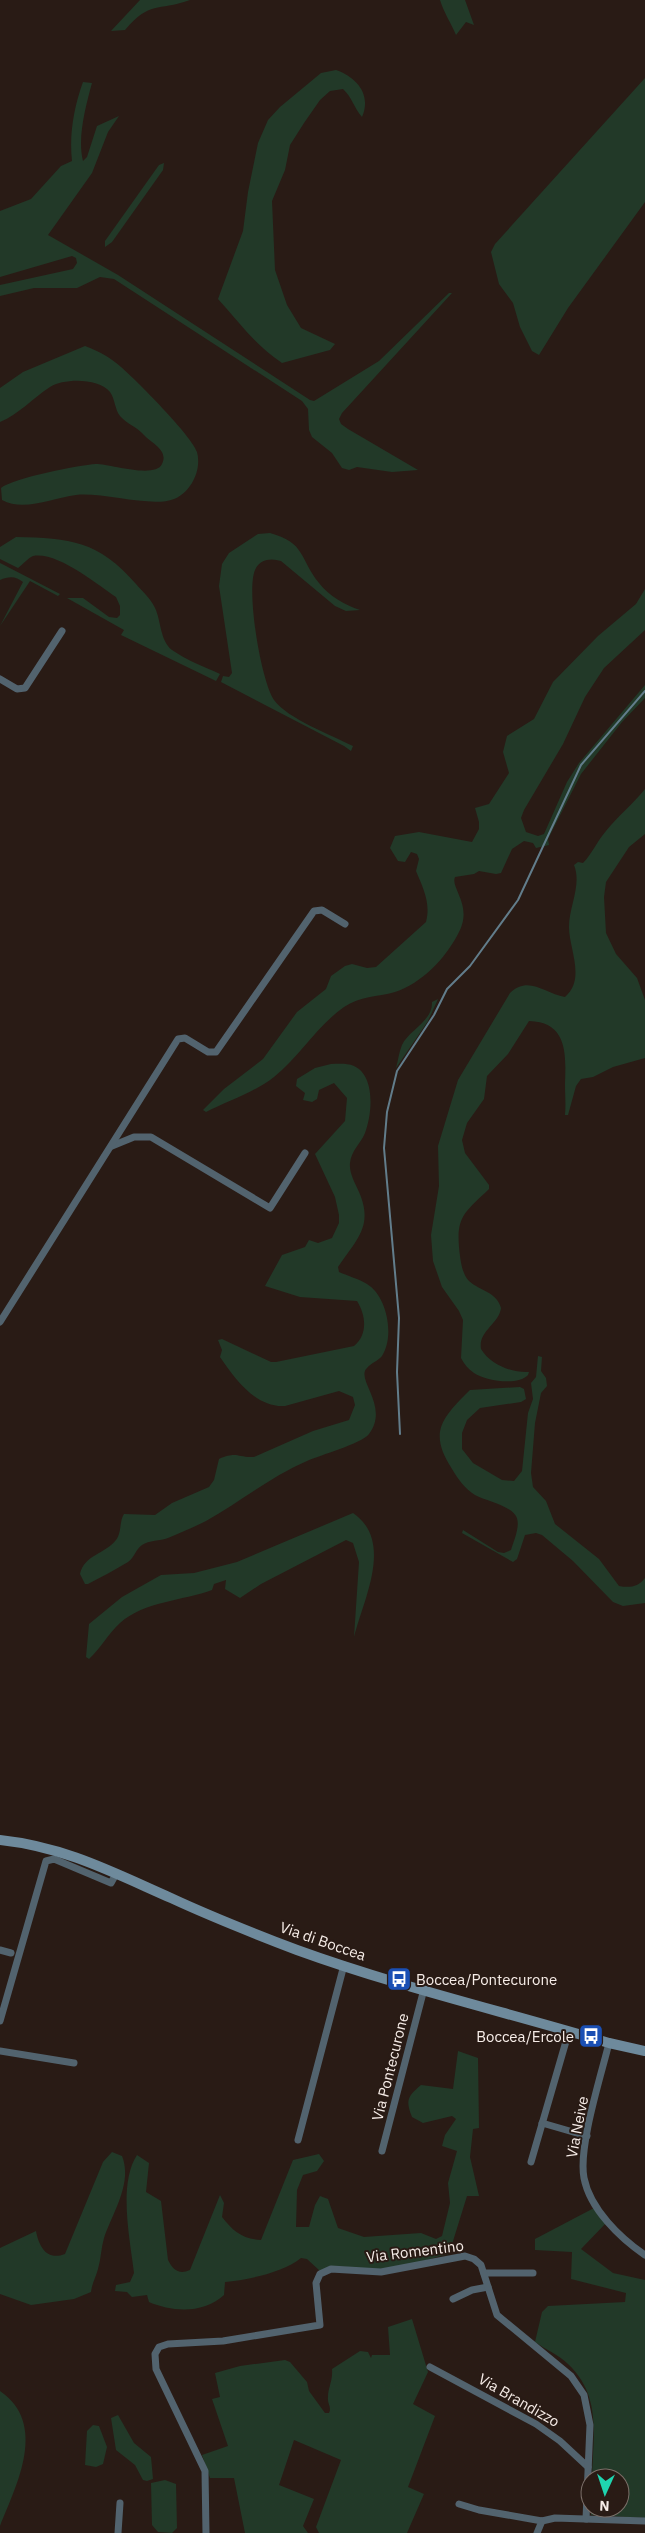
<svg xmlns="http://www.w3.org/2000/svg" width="645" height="2533" viewBox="0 0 645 2533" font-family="'IBM Plex Sans',sans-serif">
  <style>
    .green { fill: #223928 }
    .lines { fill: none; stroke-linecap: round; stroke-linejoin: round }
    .stream { stroke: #627d8b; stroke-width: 2 }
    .street { stroke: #52636e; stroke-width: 7 }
    .secondary { stroke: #6e8a9c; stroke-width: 10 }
    .labels { text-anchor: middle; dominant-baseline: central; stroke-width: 4; stroke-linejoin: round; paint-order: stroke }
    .street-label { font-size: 15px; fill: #f6ece7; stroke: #291b15 }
    .poi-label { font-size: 15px; fill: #f6ece7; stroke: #291b15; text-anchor: start }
  </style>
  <rect width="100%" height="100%" fill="#291b15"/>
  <g class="green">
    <path d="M140,0H190C156,12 151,0 125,30L111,31Z"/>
    <path d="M440,0H465L474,25L466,22L456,35C451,23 444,13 440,0Z"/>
    <path d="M336,70C356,77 372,94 362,117C354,108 352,97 343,89L330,91L320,100L304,123L290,145L285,170L272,201L275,270L287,305L301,328L335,344L330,350L282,363C254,344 240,323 218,299L243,231L248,192L258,143L268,120L280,107L321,73Z"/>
    <polygon points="645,78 645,202 568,308 539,355 532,351 520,327 513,303 499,284 491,252 495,244"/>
    <path d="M83,82L92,83C86,105 77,138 83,161L87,157L97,126L119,116L108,132L92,173L48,235L118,275L310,400L314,401L379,361L449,293H452L342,413L339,419L341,424L348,429L418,470L392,472L357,467L349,470L342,468L332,453L312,437L309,430L308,409L302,401L114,279L100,277L77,288H34L0,296V285L73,269L77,263L76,258L72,256L0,277V211L31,199L61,166L72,161C69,134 74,107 83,82Z"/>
    <polygon points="164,163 163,170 112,242 105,247 105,241 159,165"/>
    <path d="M85,346C99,351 111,358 121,367C136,380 192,436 197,452C202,470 191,492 174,499C152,508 103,492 76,495C52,498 24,512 2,500L1,488C13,478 79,465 96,464C110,464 155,479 162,464C169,450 151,443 144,435C137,427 127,424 120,416C115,410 115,399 110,392C99,378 64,378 50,387C33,398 19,414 0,422V388L23,372Z"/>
    <path d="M270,533C306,543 299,558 319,583C329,596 345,605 360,610L346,611L335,606L281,561C271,558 260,559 255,570C246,591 261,681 274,700C288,719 331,735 353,746L351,751L344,746L221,682L223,676L229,677L232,673L219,586L222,564L229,553L258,534Z"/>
    <path d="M16,537C70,538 99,541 136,584C142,591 151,599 155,608C161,620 160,641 172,650C186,660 205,667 220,674L216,681L121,635L124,630L67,598H83L109,617L117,618L120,615V606L116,597C98,585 57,551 33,556C28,558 22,565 18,568L0,559V547Z"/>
    <path d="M0,563L4,565L60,594L58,596L30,581L0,626L23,582C16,576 9,576 0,580Z"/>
    <path d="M645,589V630L604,668L585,697L563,744L524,810L521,818L526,832L538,836L544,834L567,782L579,763L645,685V698L622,722L581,774L548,839L549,845L536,848L533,843L524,841L512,849L501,873L496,874L479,871L474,874L455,877C450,888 474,906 458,934C445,959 422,983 395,992C377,997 360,996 344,1007C317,1026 300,1056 274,1077C255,1092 228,1101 206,1112L203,1110L224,1089L263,1059L297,1012L326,989L331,976L345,966L352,964L367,968L376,967L426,922C431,903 423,888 416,871L419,859L417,854L411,852L405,862L398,861L390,848L395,836L419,832L472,842L479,829V822L475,808L489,804L509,773L503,752L507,736L534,719L553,682L598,636L636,604Z"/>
    <path d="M645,789V834L629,847L606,882L604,897L606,933L616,954L637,978L645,1000V1058L613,1067L593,1077L581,1079L576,1086L568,1115H565C566,1104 565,1095 565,1084C566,1055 568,1022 529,1021L508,1054L487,1076L484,1099L467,1123L462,1140L465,1153L489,1185V1189C463,1214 455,1217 460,1256C461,1264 463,1275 469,1281C480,1291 497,1292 501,1308C499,1324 478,1331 481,1349C490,1364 511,1373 529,1372L528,1375C518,1386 486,1381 474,1373C468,1369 464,1364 461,1358L463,1320L459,1311L442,1287L433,1261L431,1235L439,1186L438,1146L458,1080L510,993C529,975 545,994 565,997C586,979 569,949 569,927C569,906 582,885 574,865L578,862L583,863C592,854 597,841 606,831C618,816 633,804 645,789Z"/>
    <path d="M438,999L428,1021L396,1068C398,1061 399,1052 402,1045C409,1030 433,1021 432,1002Z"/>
    <path d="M331,1064C338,1064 347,1063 354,1066C376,1076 372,1115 365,1133C361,1143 351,1151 350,1163C349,1173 355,1183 359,1192C374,1226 356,1240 338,1267L339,1272C348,1276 359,1279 367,1284C387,1296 395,1336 382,1356C378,1361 371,1363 367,1368C355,1379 390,1406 369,1434C361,1444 320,1455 307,1461C270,1477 240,1502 206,1521C194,1527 180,1533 168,1538C160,1541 149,1540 142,1545C136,1549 134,1558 128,1562C115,1570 101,1577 88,1584H85L80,1574C84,1555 105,1554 116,1540C122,1532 119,1522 124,1514L155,1515L172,1503L209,1487L214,1480L219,1459C238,1451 237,1458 254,1457L313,1431L349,1420L355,1405L353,1397L339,1391L285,1406C256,1408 235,1379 220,1357L222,1350L218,1340L222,1339L271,1362H276L354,1346C368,1335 366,1315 357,1301L300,1297L265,1286L282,1255L305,1247L309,1240L318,1243L332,1238L339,1223V1215L335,1197L315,1154L345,1121L347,1098L334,1083L319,1090L317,1099L312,1102L303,1100L305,1093L296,1086L297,1079L315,1068Z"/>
    <path d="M538,1356L542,1357L541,1371L546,1378L547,1386L541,1393L535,1423L531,1473L533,1487L546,1501L555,1524L599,1559L619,1586C630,1588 638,1587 645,1578V1603L623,1606L613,1602L573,1561L542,1535L536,1533L525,1535L517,1559L513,1562L462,1533L463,1530L498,1552L504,1553L511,1550C514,1540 521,1525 516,1516C509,1505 486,1501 475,1495C465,1489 458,1479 452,1469C428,1432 442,1418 470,1390L520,1387L524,1389L526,1399L521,1402L480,1408L467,1420L462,1433V1449L473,1463L502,1480L514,1481L522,1471L528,1413L533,1399L531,1383L536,1377Z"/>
    <path d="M353,1513C394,1541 364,1598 354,1637L359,1562L353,1543L346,1540L261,1584L240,1598L225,1589L226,1580L214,1584L212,1590C182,1601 145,1601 120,1623C108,1634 101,1648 89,1659L86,1657L89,1624L122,1597L161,1575L194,1573L237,1562Z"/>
    <path d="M458,2051L478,2058L479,2128L473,2129L470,2157L479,2196H467L449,2254C425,2260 401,2268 377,2270C356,2271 340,2261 320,2271L307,2259L301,2258C284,2272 248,2280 225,2282L224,2295C204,2314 172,2312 149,2302L147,2295L132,2297L127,2292L115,2291L116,2285L130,2282L134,2273C130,2239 118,2184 137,2155L149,2163L146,2192L161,2201L168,2260C173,2270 179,2275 190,2270L220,2195L224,2203L222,2217C233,2231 242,2239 261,2240L293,2160L319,2154L324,2161L317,2171L303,2175L297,2190L296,2227H309L315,2205L320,2196L328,2199L338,2228L364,2237L421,2233L436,2239L442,2236L450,2203L448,2183L457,2151L442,2146L445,2135L456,2119L452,2116L423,2123L412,2117C405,2100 408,2096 421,2085L453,2089Z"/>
    <path d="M112,2152L122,2156C133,2183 112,2214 104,2238C101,2248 101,2259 98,2269C96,2277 92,2283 91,2292L74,2299L31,2305L0,2294V2248L36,2231C39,2247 47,2261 65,2254L103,2162Z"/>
    <path d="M594,2208L606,2223L581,2249L613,2273L645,2280V2518L591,2515V2508H620V2478H592C593,2436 602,2396 568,2364C559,2355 545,2349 535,2342L542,2312L548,2306L625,2302L626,2293L571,2279L572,2252L535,2250V2239Z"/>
    <path d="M412,2319L428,2372L413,2404L435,2416L408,2487L424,2494L407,2533H319L316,2527L341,2460L294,2440L279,2485L314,2499L303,2526L308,2533H245L234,2478H210L202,2455L228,2446L212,2399L220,2397L215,2373L240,2366L285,2360L290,2362L307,2382L309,2391L325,2413H329C332,2407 327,2404 328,2397C328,2387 333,2381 332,2369L360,2351L368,2352L371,2358L372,2355H390L388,2327Z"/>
    <path d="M0,2391C48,2424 17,2484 0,2526Z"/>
    <polygon points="118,2415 134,2443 151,2457 153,2479 147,2481 143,2480 135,2465 116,2450 111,2418"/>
    <polygon points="93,2425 99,2426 107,2447 103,2464 96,2467 85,2465 87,2431"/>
    <polygon points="165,2480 176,2484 177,2528 172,2533 158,2532 152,2525 151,2483"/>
  </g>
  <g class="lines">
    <polyline class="stream" points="400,1434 397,1372 399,1318 384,1148 387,1112 397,1071 434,1015 447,989 470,966 518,900 581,765 645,691"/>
    <g class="street">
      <polyline points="0,679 17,689 25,688 62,631"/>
      <polyline points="112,1146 134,1137 151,1137 270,1208 305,1153"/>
      <polyline points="0,1322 178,1039 185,1038 208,1052 216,1052 314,911 322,910 345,924"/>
      <polyline points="0,1950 11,1953"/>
      <polyline points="0,2021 46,1861 54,1859 111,1883 116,1874"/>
      <path d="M609,2043C601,2076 578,2147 584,2178C590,2209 620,2238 645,2255"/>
      <polyline points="0,2051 74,2063"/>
      <polyline points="542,2123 587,2136"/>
      <polyline points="298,2140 344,1965"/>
      <polyline points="382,2151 424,1989"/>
      <polyline points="531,2162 569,2031"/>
      <polyline points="484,2273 533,2273"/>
      <polyline points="453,2299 472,2290 488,2287"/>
      <polyline points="430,2367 536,2424 560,2441 588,2467"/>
      <polyline points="459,2504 479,2510 542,2521 555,2518 645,2521"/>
      <polyline points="118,2533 120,2503"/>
      <polyline points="206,2533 205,2471 156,2369 155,2354 159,2347 168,2344 223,2341 320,2325 316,2283 320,2274 331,2269 381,2272 465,2256 474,2259 481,2265 497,2315 571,2376 584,2395 590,2425 586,2519"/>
      <polyline points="537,2533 542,2521"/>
    </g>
    <path class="secondary" d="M0,1840C65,1847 112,1872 171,1898C212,1917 255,1934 297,1950C399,1987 506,2012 609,2043L645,2051"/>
  </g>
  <defs>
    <symbol id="bus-square" viewBox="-11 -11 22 22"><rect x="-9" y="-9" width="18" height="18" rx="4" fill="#1a4fb4" stroke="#291b15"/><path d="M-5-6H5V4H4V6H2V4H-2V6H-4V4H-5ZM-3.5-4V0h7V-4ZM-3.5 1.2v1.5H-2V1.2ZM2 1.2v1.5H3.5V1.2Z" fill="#fff"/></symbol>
  </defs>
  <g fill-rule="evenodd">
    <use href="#bus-square" x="385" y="1965" width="28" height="28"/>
    <use href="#bus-square" x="577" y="2022" width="28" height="28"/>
  </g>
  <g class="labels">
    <g class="street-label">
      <text transform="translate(323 1941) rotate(19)">Via di Boccea</text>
      <text transform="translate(390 2067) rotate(-76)">Via Pontecurone</text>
      <text transform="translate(577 2127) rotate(-79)">Via Neive</text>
      <text transform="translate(415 2251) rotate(-7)">Via Romentino</text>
      <text transform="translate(519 2400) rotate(30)">Via Brandizzo</text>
    </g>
    <g class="poi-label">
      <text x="416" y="1979">Boccea/Pontecurone</text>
      <text x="574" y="2036" text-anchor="end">Boccea/Ercole</text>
    </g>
  </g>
  <g transform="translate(605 2493) rotate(183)"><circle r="24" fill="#291b15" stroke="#7b6f69"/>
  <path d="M0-4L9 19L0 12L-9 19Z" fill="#1fd5b0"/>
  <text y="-8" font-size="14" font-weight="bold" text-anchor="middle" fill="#f6ece7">N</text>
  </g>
</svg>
